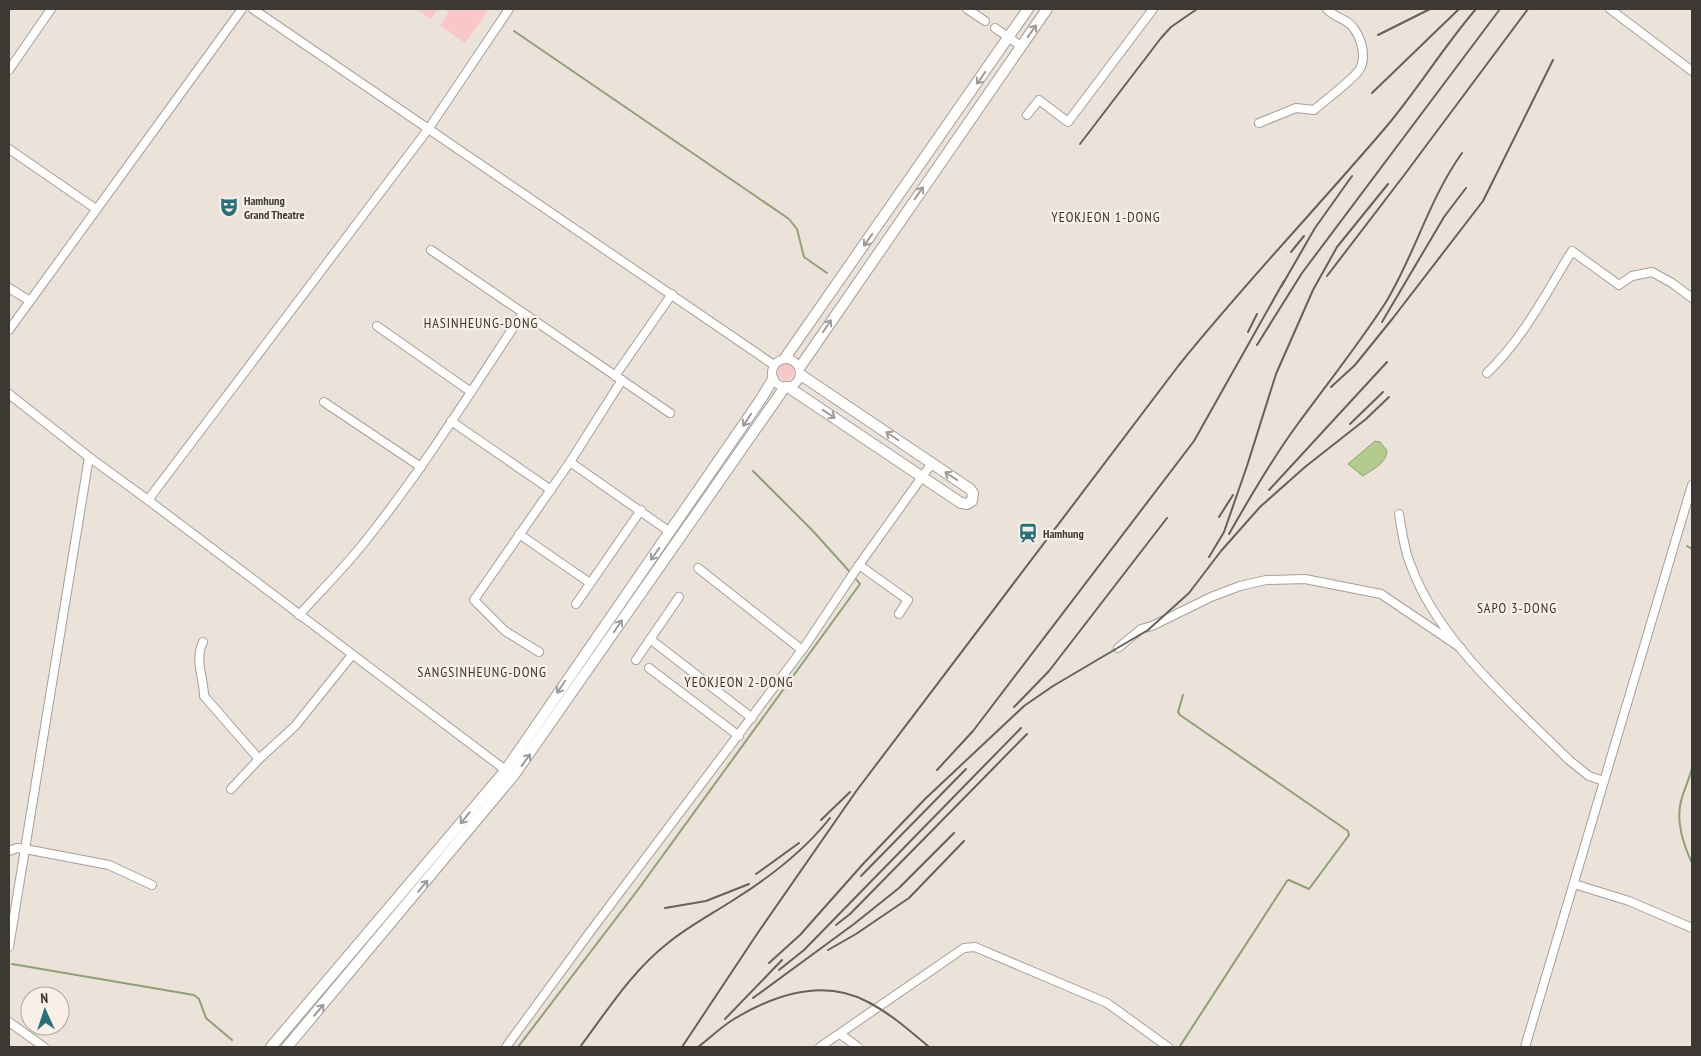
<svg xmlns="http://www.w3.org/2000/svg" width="1701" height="1056" viewBox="0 0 1701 1056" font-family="'PT Sans Narrow',sans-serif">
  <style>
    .green { fill: #fac7c8 }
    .water { fill: #b3cc8e; stroke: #8fa073 }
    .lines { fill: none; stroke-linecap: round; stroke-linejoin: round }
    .stream { stroke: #8fa073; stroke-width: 2 }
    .minor-casing { stroke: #a69f96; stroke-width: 10 }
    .major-casing { stroke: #a69f96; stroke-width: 12 }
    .minor { stroke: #fff; stroke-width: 8 }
    .major { stroke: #fff; stroke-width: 10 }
    .rail { stroke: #65615c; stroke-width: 2 }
    .oneway { stroke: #9e9c9a }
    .labels { text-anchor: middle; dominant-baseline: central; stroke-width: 4.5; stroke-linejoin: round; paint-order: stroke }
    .poi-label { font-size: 12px; font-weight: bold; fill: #3c3935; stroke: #f8f0e7; text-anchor: start }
    .neighbourhood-label { font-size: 14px; letter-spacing: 1px; fill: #3b352e; stroke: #f8f0e7 }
  </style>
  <rect width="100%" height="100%" fill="#ebe3da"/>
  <g class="green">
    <polygon points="416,9 438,9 431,19"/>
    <polygon points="445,9 489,9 465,43 440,25 449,12"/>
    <circle cx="786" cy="372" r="8"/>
  </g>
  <path class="water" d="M1375,441L1380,442L1387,451C1386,464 1371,470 1363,476L1348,464Z"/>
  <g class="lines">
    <g class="stream">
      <polyline points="514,31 789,219 797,229 804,257 827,273"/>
      <polyline points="753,471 812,530 850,572"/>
      <polyline points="1687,546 1692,549"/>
      <path d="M1692,768C1689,781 1682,793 1680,806C1677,825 1684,846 1692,863"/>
      <polyline points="12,964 194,995 199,999 206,1018 232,1040"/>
      <polyline points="518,1047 637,891 860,584 856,579"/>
      <polyline points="1182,1047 1180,1046 1287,881 1289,880 1309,889 1349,835 1348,831 1180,715 1178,712 1183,695"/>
    </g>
    <defs>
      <g id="minor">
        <polyline points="253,9 774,365"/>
        <polyline points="967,9 985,21"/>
        <polyline points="1610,9 1692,71"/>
        <polyline points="995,28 1021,46"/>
        <polyline points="9,70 51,9"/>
        <polyline points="1027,115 1039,100 1068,122 1153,9"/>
        <path d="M1259,123L1296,108L1314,110C1324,101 1357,77 1361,67C1366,54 1361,37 1352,26C1345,18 1333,17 1327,9"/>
        <polyline points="9,149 96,209"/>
        <polyline points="431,250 670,413"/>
        <polyline points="9,288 30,301"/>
        <polyline points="377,326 471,392"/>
        <polyline points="9,330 242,9"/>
        <circle cx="786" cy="373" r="14"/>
        <path d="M1487,373C1523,339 1546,293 1572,251L1619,285L1632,276L1652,272L1672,283L1692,298"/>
        <polyline points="615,376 672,294"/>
        <polyline points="9,394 89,457 148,500 508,772"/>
        <polyline points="324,402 421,467"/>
        <polyline points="451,421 551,490"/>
        <polyline points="570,462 670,532"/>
        <polyline points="148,500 429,128 509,9"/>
        <path d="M1399,514C1402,531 1404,550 1411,566C1439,642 1513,704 1569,760L1589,776L1604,781"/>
        <polyline points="519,534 590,583"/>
        <polyline points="859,565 908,600 899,614"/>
        <polyline points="698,568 802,650"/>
        <polyline points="576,604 641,510"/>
        <path d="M299,615C320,592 343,569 363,544C422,471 471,391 523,313"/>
        <polyline points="650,639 752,718"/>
        <path d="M203,642C194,660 204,678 204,696L259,759"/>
        <polyline points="1118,648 1141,629 1152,626 1211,597 1240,586 1266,580 1305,579 1381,594 1461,648"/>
        <polyline points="539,652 505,631 474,600 570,462 622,380"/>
        <polyline points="636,660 679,597"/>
        <polyline points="649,668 739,736"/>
        <polyline points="231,789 259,759 295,726 352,655"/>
        <polyline points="9,851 17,848 25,849 109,865 152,885"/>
        <polyline points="1574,884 1629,901 1692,928"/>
        <polyline points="9,947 89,457"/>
        <polyline points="9,1022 44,1047"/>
        <polyline points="840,1034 858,1047"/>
        <polyline points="506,1047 590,932 805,646 859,565 932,463"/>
        <polyline points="820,1047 964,948 975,947 1107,1003 1168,1047"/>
        <polyline points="1525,1047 1692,485"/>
      </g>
      <g id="major">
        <polyline points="785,358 1028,9"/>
        <polyline points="800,367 1047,9"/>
        <polyline points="788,387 961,503 967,504 972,501 973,493 970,489 801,375"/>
        <polyline points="271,1047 505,771 761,399 773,379"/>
        <polyline points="287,1047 514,775 785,387"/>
      </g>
    </defs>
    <use href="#minor" class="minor-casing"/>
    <use href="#major" class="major-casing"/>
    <use href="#minor" class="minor"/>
    <use href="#major" class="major"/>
    <g class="rail">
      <polyline points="1378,35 1430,9"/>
      <polyline points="1372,93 1459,9"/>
      <polyline points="1080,144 1161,38 1171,27 1197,9"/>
      <polyline points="1291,252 1304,236"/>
      <polyline points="1327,276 1405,174 1528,9"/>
      <polyline points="1281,287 1315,228 1352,176"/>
      <polyline points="1382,322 1444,217 1466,188"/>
      <polyline points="1248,332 1257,314"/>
      <polyline points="1257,345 1302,273 1500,9"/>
      <polyline points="1331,387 1355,365 1393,318 1483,201 1553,60"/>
      <polyline points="1350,424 1383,392"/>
      <polyline points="1269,490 1387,362"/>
      <polyline points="1219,517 1233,495"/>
      <path d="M1229,534C1250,497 1272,459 1297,425C1327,384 1359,344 1386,302C1415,254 1429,199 1462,153"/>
      <polyline points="1209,557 1224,532 1247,466 1276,374 1313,290 1337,247 1388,184"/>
      <polyline points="1014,707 1049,671 1167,518"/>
      <polyline points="937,770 973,731 1194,441 1284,281"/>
      <polyline points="821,820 850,792"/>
      <polyline points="756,874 799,843"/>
      <polyline points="861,876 966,769"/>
      <polyline points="665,908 706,901 749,884"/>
      <polyline points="836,925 850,914 1027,734"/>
      <polyline points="828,950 856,934 909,898 964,841"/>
      <polyline points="769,963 800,935 863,864 925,799 1024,706 1053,686 1148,630 1189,593 1221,551 1260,507 1305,467 1366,419 1389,397"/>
      <polyline points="779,970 804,950 1021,728"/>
      <polyline points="753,998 854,924 899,888 954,833"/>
      <polyline points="725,1019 782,960"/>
      <path d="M580,1047C607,1011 632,971 668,943C689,926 712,914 735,899C770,877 804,851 830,818"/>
      <path d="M682,1047L757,934L857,790L1179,365C1245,283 1318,207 1386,127C1418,89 1444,46 1476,9"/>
      <path d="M698,1047C710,1038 721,1027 734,1019C774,995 824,978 868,1002C891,1014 910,1031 929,1047"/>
    </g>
  </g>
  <defs><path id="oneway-shaft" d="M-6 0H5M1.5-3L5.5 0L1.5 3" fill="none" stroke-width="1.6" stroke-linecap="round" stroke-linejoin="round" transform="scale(1.25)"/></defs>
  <g class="oneway">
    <use href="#oneway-shaft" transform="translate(1032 31) rotate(-55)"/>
    <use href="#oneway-shaft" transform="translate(981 78) rotate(125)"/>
    <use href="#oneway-shaft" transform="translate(919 193) rotate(-55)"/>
    <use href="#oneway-shaft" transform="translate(868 240) rotate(125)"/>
    <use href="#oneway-shaft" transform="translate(827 326) rotate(-56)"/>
    <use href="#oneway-shaft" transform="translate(829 414) rotate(34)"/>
    <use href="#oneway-shaft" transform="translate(747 420) rotate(124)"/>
    <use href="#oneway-shaft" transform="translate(892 436) rotate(-146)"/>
    <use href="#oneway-shaft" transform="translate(951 476) rotate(-146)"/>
    <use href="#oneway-shaft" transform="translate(655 554) rotate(125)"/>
    <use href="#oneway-shaft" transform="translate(618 626) rotate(-56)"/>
    <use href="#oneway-shaft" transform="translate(561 687) rotate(124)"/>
    <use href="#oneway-shaft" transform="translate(526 760) rotate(-54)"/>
    <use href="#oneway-shaft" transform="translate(465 818) rotate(130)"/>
    <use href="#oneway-shaft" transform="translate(423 886) rotate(-50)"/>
    <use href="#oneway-shaft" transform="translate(319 1010) rotate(-50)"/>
  </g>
  <defs>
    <symbol id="theatre-bare" viewBox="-9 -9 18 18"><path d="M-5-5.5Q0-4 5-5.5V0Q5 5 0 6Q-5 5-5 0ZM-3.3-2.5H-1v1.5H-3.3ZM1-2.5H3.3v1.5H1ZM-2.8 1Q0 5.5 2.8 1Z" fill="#28717a" stroke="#f8f0e7" stroke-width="2.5" paint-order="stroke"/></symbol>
    <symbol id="station-bare" viewBox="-9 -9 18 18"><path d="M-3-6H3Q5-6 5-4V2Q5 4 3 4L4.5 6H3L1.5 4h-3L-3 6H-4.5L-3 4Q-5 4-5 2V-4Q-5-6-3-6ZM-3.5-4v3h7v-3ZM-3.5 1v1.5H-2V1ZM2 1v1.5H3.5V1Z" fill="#28717a" stroke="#f8f0e7" stroke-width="2.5" paint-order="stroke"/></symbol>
  </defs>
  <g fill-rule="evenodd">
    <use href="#theatre-bare" x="215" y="193" width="28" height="28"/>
    <use href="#station-bare" x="1014" y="519" width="28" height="28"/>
  </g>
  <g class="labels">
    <g class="poi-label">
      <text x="244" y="200">Hamhung<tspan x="244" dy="14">Grand Theatre</tspan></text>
      <text x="1043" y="533">Hamhung</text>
    </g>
    <g class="neighbourhood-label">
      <text x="1106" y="217">YEOKJEON 1-DONG</text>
      <text x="481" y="323">HASINHEUNG-DONG</text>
      <text x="1517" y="608">SAPO 3-DONG</text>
      <text x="482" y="672">SANGSINHEUNG-DONG</text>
      <text x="739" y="682">YEOKJEON 2-DONG</text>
    </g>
  </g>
  <rect width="1701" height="1056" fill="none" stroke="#3c3935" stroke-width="20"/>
  <g transform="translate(45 1011) rotate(357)"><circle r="24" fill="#f8f0e7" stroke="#ada7a0"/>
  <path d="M0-4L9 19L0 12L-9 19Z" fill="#28717a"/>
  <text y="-8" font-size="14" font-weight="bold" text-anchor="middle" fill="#3c3935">N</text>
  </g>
</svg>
